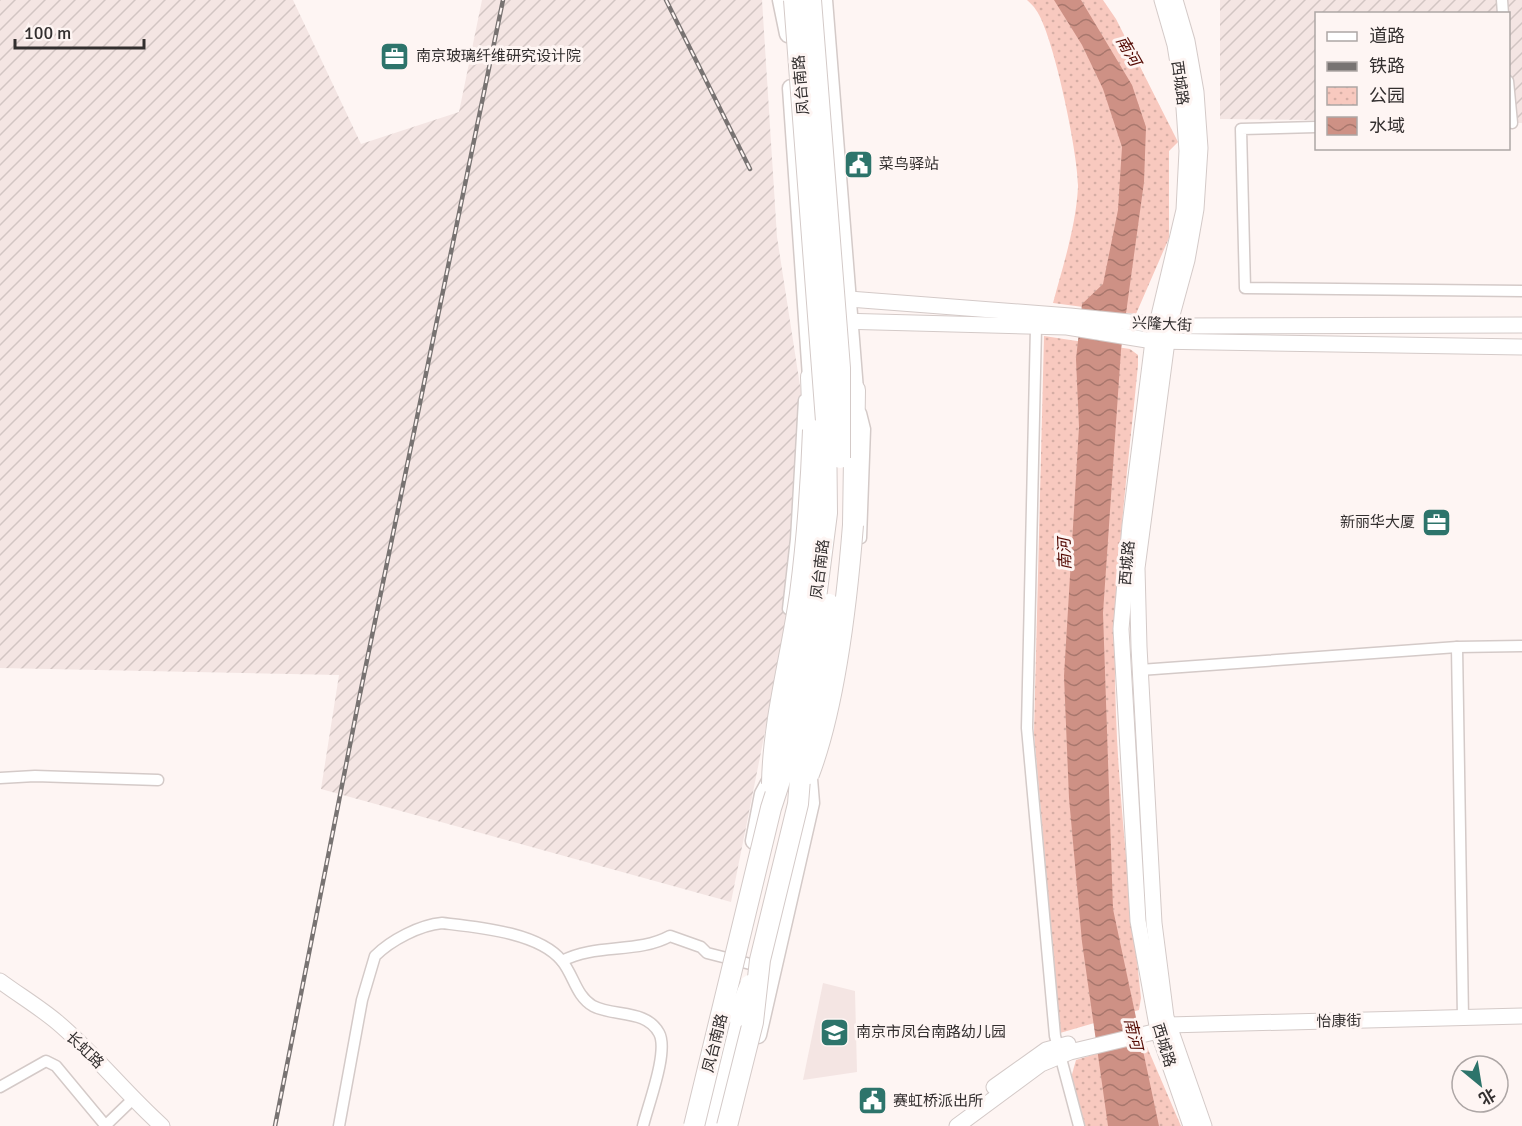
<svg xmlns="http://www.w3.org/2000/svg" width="1522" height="1126" viewBox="0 0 1522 1126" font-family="Signika,'Noto Sans SC',sans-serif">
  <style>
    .built { fill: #f4e5e3 }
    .industrial { fill: url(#industrial-furrows) }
    .park { fill: url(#park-dots) }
    .water { fill: url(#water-waves) }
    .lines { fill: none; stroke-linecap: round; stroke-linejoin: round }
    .street-casing { stroke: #d4cac8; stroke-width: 13 }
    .secondary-casing { stroke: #d4cac8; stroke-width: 17 }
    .primary-casing { stroke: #d4cac8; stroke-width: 19 }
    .highway-casing { stroke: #d4cac8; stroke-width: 22 }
    .street { stroke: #fff; stroke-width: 10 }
    .secondary { stroke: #fff; stroke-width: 15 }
    .primary { stroke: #fff; stroke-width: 16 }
    .highway { stroke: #fff; stroke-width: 20 }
    .rail-casing { stroke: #787372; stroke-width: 4.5 }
    .rail { stroke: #fef5f3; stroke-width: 2; stroke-dasharray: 7; stroke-linecap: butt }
    .highway-bridge-casing { stroke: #d4cac8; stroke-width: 22; stroke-linecap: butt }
    .highway-bridge { stroke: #fff; stroke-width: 20 }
    .labels { text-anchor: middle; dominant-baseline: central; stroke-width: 6; stroke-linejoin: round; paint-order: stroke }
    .poi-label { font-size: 15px; fill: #332f2f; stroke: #fef5f3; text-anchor: start }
    .street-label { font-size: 15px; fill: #332f2f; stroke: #fef5f3 }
    .water-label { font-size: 16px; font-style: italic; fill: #540a03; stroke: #fef5f3 }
  </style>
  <defs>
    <pattern id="industrial-furrows" width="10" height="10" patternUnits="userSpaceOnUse" patternTransform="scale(1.5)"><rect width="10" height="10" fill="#f4e5e3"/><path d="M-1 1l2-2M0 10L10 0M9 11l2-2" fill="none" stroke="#d2c5c3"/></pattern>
    <pattern id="park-dots" width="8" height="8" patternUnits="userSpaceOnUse" patternTransform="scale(1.5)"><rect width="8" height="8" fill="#f8c9bf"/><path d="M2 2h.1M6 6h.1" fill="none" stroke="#d5ada4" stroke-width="1.8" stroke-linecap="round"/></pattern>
    <pattern id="water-waves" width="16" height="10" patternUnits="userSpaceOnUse" patternTransform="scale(1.5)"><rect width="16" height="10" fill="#ce9185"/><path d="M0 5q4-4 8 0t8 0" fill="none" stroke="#a8776d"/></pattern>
  </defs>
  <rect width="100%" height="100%" fill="#fef5f3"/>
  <polygon class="built" points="823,983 855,991 857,1072 803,1080"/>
  <g class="industrial">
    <polygon points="0,0 293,0 361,144 459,112 482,0 762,0 777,237 803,405 786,627 731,902 321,789 339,675 0,668"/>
    <polygon points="1220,0 1522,0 1522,123 1509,123 1508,14 1316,14 1316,120 1220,119"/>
  </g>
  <g class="park">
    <path d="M1027,0H1103L1116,19L1178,142L1169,151V238L1136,314L1053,303C1063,266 1076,226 1078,187C1079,157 1053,32 1036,10C1034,6 1030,3 1027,0Z"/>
    <path d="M1044,336L1130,349L1138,355V365C1129,460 1116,554 1115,650C1114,766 1129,882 1141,998L1139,1010L1060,1033L1034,733Z"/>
    <polygon points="1141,1040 1147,1047 1181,1126 1084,1126 1071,1078 1076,1060"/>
  </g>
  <polygon class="water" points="1054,0 1081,0 1132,85 1146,127 1144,182 1121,350 1103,613 1113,909 1159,1126 1108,1126 1082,942 1069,798 1064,676 1079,427 1076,359 1082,304 1103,284 1118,210 1122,147 1103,89 1082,45"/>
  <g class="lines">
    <defs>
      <g id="street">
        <polyline points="1502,0 1503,14"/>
        <polyline points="1508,81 1512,123"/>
        <polyline points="1316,127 1241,129 1245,288 1522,291"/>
        <polyline points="1036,327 1027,728 1055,1036 1079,1126"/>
        <polyline points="861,413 865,429 861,538"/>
        <polyline points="788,609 796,539 804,400"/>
        <polyline points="1457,647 1463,1018"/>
        <polyline points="1140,670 1457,647 1522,646"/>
        <polyline points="0,778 35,776 158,780"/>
        <path d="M562,961C596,943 637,954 670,936L701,947L707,953L762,967"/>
        <polyline points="0,1087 46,1061 56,1066 105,1125"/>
        <polyline points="105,1126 132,1100"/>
        <path d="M339,1126L362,1000L375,956C391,940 420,925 442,923C476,927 539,932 562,961C574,976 576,996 593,1006C614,1017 646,1009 659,1033C669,1051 648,1105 643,1126"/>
      </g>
      <g id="secondary">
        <polyline points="1162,0 1175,45 1183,94 1187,151 1184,210 1153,341 1130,525 1121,629 1138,921 1158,1031 1191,1126"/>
        <polyline points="1175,0 1187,41 1196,92 1200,148 1196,209 1187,260 1169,326 1137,568 1139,647 1154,923 1166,1017 1204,1126"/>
        <polyline points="836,298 1070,316 1169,326 1522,325"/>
        <polyline points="839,321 1067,327 1153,341 1522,347"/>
        <path d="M0,981C19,995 39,1007 57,1022C95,1054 125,1093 162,1126"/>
        <polyline points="994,1087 1046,1050 1068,1044"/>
        <polyline points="957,1126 1041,1064 1070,1052 1158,1031 1168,1025 1522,1016"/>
      </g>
      <g id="primary">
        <polyline points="781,0 788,34"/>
        <polyline points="824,0 855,390 853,400"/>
        <polyline points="791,88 811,377 815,388"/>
        <polyline points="754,841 763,794 775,772"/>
        <polyline points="758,1035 811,803 808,767"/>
      </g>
      <g id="highway">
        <polyline points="811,377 813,430"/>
        <polyline points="853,525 855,390"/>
        <polyline points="711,1126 738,1016"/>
      </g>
    </defs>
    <use href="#street" class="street-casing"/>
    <use href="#secondary" class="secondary-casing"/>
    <use href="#primary" class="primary-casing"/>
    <use href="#highway" class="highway-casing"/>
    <use href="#street" class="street"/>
    <use href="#secondary" class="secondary"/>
    <use href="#primary" class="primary"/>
    <use href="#highway" class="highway"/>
    <defs>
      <g id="rail">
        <polyline points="666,0 750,169"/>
        <polyline points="275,1126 359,699 503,0"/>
      </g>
    </defs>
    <use href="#rail" class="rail-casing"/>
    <use href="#rail" class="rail"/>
    <defs>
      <g id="highway-bridge">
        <polyline points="811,0 840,368 840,458"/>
        <path d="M809,774C836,703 847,601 853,525"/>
        <path d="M772,784C773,720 791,658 800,594C807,540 811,485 813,430"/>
        <polyline points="738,1016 750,985"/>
        <polyline points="694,1126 771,808 786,762 811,637 827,513 826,421 794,0"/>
        <polyline points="727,1126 753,1022 760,960 798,804 801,766 815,699 829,604"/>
      </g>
    </defs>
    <use href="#highway-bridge" class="highway-bridge-casing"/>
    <use href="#highway-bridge" class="highway-bridge"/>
  </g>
  <defs>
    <symbol id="office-square" viewBox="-11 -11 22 22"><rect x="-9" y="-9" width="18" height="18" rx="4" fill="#2d746b" stroke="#fef5f3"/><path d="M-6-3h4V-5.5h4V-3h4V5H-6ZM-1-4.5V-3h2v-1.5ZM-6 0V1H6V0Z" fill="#fff"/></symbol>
    <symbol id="civic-square" viewBox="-11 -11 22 22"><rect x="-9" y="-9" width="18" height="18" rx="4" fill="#2d746b" stroke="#fef5f3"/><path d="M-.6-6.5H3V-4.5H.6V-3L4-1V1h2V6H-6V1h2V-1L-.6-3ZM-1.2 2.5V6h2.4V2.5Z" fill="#fff"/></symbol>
    <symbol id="school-square" viewBox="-11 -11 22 22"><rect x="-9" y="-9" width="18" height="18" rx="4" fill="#2d746b" stroke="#fef5f3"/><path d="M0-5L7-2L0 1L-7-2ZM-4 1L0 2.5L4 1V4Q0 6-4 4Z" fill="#fff"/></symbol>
  </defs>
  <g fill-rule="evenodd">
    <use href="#office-square" x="378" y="40" width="33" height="33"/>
    <use href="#civic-square" x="842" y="148" width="33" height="33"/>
    <use href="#office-square" x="1420" y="506" width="33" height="33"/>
    <use href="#school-square" x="818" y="1016" width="33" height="33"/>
    <use href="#civic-square" x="856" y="1084" width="33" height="33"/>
  </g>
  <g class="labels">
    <g class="poi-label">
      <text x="416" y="56">南京玻璃纤维研究设计院</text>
      <text x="879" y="164">菜鸟驿站</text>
      <text x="1415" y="522" text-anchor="end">新丽华大厦</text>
      <text x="856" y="1032">南京市凤台南路幼儿园</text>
      <text x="893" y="1101">赛虹桥派出所</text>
    </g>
    <g class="street-label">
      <text transform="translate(1180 83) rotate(82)">西城路</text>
      <text transform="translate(801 85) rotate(-95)">凤台南路</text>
      <text transform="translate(1162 324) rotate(3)">兴隆大街</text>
      <text transform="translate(1127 563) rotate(-85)">西城路</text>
      <text transform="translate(820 569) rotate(-83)">凤台南路</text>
      <text transform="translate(1339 1021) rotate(-1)">怡康街</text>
      <text transform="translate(715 1043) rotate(-76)">凤台南路</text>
      <text transform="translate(1164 1045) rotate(73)">西城路</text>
      <text transform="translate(85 1050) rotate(44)">长虹路</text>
    </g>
    <g class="water-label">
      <text transform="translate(1128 51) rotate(60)">南河</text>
      <text transform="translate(1065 554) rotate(-92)">南河</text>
      <text transform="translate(1133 1034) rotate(77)">南河</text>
    </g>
  </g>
  <rect x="1315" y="12" width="195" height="138" fill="#fef5f3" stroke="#ada6a5" stroke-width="1.5"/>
  <rect x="1327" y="32" width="30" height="9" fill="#ffffff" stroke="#ada6a5" stroke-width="1.5"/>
  <text x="1369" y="42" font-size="18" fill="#332f2f">道路</text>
  <rect x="1327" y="62" width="30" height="9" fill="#787372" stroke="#ada6a5" stroke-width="1.5"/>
  <text x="1369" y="72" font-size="18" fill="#332f2f">铁路</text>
  <rect x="1327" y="87" width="30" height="18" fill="url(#park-dots)" stroke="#ada6a5" stroke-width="1.5"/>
  <text x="1369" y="102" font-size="18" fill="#332f2f">公园</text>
  <rect x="1327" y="117" width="30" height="18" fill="url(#water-waves)" stroke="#ada6a5" stroke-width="1.5"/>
  <text x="1369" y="132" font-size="18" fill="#332f2f">水域</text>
  <g transform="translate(1480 1084) rotate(150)"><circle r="28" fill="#fef5f3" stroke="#ada6a5" stroke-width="1.5"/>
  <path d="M0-4.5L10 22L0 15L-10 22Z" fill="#2d746b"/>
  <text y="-9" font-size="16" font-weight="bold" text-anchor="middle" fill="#332f2f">北</text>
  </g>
  <path d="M15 39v9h129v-9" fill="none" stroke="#332f2f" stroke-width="3"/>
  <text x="24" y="39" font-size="18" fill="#332f2f" stroke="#fef5f3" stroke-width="4.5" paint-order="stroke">100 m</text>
</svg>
